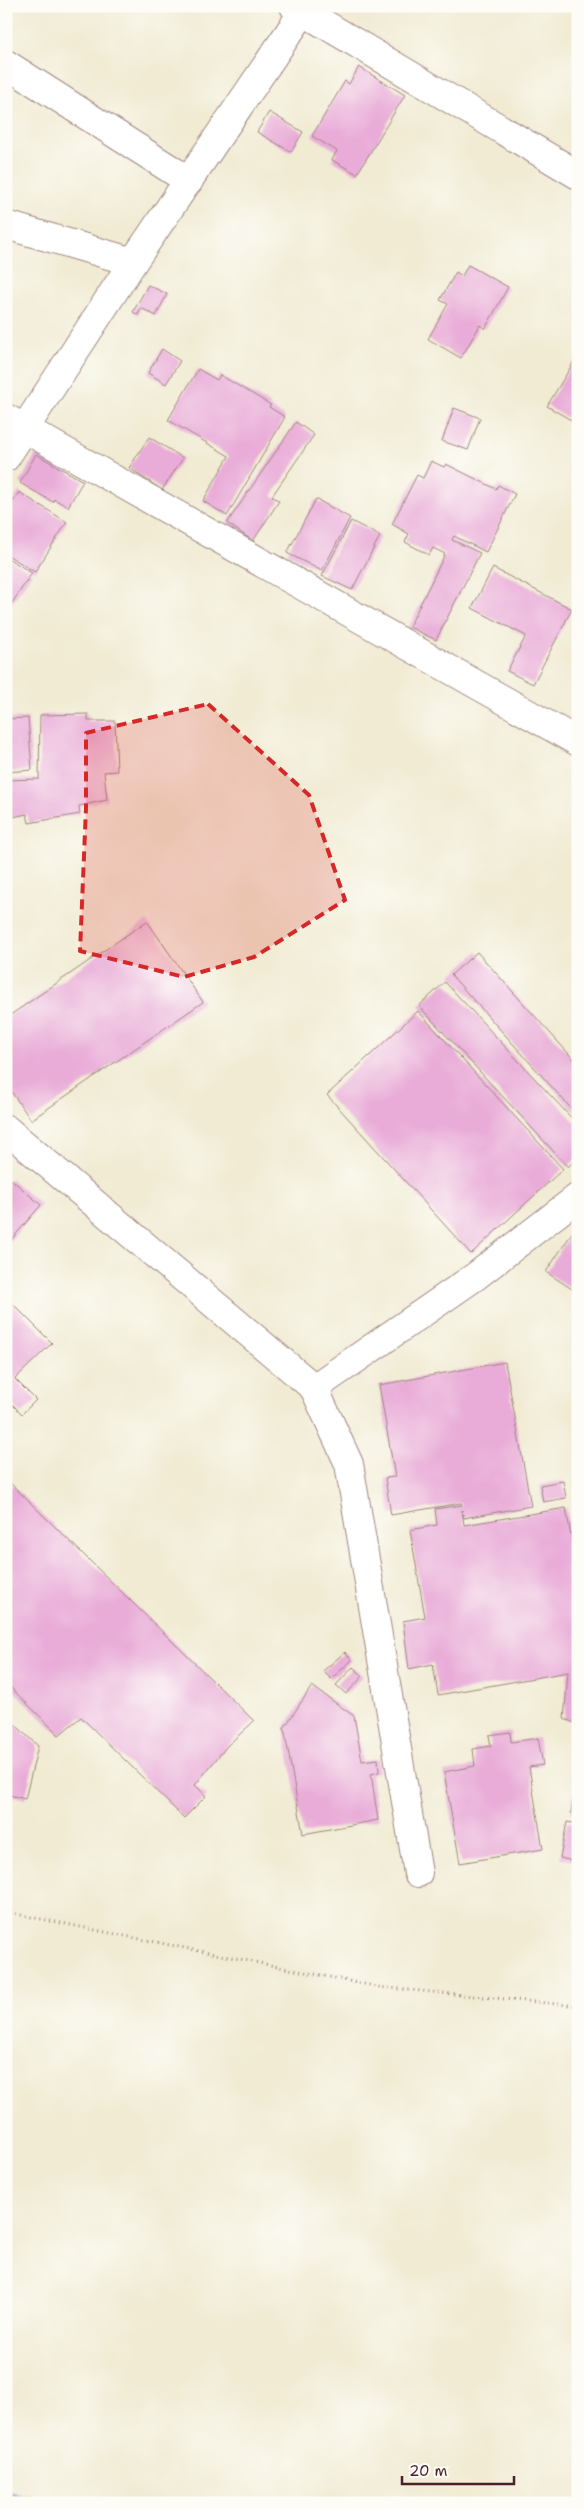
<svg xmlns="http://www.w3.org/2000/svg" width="584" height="2509" viewBox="0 0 584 2509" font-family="'Shantell Sans',sans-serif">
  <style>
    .water { fill: #88bbf5; stroke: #696d90 }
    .building { fill: #e9acd8 }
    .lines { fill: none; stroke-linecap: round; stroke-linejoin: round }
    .street-casing { stroke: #9e857f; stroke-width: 30 }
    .path { stroke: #9e857f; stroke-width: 3; stroke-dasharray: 1 4; stroke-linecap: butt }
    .street { stroke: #fff; stroke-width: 28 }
    .marked { fill: #d62828; fill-opacity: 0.2; stroke: #d62828; stroke-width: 4; stroke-dasharray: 10 6; stroke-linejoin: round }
  </style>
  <rect width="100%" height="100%" fill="#fdfcf7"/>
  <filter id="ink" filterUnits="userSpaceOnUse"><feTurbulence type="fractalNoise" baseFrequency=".02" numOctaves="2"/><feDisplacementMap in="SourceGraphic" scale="10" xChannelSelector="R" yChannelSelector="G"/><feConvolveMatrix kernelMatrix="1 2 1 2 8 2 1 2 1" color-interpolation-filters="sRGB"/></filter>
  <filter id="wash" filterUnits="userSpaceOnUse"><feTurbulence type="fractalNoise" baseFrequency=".0096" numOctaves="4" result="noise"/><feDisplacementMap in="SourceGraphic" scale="20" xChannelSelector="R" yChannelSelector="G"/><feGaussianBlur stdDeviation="1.12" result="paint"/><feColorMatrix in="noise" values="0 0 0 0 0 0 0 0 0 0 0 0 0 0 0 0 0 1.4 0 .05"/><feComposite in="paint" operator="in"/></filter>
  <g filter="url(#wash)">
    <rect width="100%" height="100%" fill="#f1ebd3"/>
    <polygon class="water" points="6,2492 57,2503 6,2503"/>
    <g id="blocks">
      <g class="building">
        <polygon points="359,67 405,95 357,174 332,160 337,151 312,136 345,81 349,84"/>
        <polygon points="269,112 303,132 291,152 257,132"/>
        <polygon points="468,265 508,287 485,329 480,325 461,358 428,339 448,304 440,300 456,272 462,276"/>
        <polygon points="148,285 167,294 156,316 141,308 138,315 133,312"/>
        <polygon points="162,349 180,361 166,384 148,373"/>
        <polygon points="578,355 578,419 576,423 547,406"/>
        <polygon points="198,369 217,380 220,375 271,405 269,407 285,417 227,516 203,501 229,456 168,420"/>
        <polygon points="454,408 480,418 468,450 442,441"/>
        <polygon points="296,422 314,435 272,496 279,501 253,541 227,523"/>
        <polygon points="149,437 183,458 162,490 129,468"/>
        <polygon points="36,454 83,481 68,507 54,499 53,502 20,483"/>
        <polygon points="431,461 444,467 446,464 496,489 498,485 515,494 486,552 454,536 452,540 480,553 436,640 409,627 445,554 433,548 429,555 405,542 409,534 392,524 417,475 423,478"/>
        <polygon points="19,492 67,522 35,572 6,554 6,513"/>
        <polygon points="316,499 350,518 322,571 287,553"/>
        <polygon points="351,521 380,536 352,590 322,576"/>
        <polygon points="6,557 32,573 12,603 6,599"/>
        <polygon points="493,568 572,609 533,684 507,671 526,636 472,608"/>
        <polygon points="88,714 88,721 115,721 117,771 104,772 107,800 79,806 80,814 29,823 27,814 8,818 6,780 39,779 40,715"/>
        <polygon points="28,718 32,770 6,772 6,719"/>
        <polygon points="147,921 203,1002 31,1120 6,1084 6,1018"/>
        <polygon points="477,952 578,1064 578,1116 451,975"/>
        <polygon points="445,982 578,1125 578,1157 568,1167 419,1006"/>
        <polygon points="418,1011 563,1169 471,1254 327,1095"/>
        <polygon points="11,1179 41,1205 6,1246 6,1185"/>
        <polygon points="578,1224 578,1293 546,1272"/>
        <polygon points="6,1297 52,1343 15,1379 36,1400 22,1414 6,1398"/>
        <polygon points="505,1362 531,1506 464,1518 462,1510 464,1525 566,1508 578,1576 578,1579 571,1581 578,1624 578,1721 575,1723 564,1719 568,1672 438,1695 433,1664 409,1669 403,1621 425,1617 410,1530 437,1525 435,1509 462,1505 461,1503 391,1515 385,1478 395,1477 379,1385"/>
        <polygon points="6,1479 254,1721 227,1746 195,1785 206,1796 184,1818 81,1717 59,1735 6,1683 6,1657 11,1653 6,1648"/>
        <polygon points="563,1481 566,1498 543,1502 540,1485"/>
        <polygon points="345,1652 352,1660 331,1679 323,1671"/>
        <polygon points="353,1667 363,1676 346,1694 336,1685"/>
        <polygon points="312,1686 354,1716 362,1761 378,1759 379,1772 371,1774 378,1820 303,1834 284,1728"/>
        <polygon points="6,1716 38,1746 25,1799 6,1794"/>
        <polygon points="510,1732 511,1742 538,1738 543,1765 529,1767 543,1849 460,1863 444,1772 475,1766 473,1749 491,1746 489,1735"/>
        <polygon points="575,1787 578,1788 578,1814 571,1813"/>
        <polygon points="567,1822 578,1824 573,1861 560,1858"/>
      </g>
    </g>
  </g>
  <g filter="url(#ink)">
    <use href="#blocks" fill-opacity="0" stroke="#9e857f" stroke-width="1"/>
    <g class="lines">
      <defs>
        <g id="street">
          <polyline points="294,6 578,175"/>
          <polyline points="6,64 189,181"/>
          <polyline points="6,225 133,262"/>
          <polyline points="6,418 578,742"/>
          <polyline points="6,457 133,262 307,6"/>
          <polyline points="6,1129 314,1388 349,1464 418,1873"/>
          <polyline points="314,1388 476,1276 578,1197"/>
        </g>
      </defs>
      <use href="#street" class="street-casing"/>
      <polyline class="path" points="6,1912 379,1987 578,2006"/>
      <use href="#street" class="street"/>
    </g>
  </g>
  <path class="marked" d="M208,704L309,795L345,900L254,957L184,977L80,951L86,808V733Z"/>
  <rect width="584" height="2509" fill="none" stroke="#fdfcf7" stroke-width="25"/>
  <path d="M402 2476v8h112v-8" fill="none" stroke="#4a1f2b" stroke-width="2.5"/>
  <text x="409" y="2476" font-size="15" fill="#4a1f2b" stroke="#fdfcf7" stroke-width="4" paint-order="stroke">20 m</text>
</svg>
